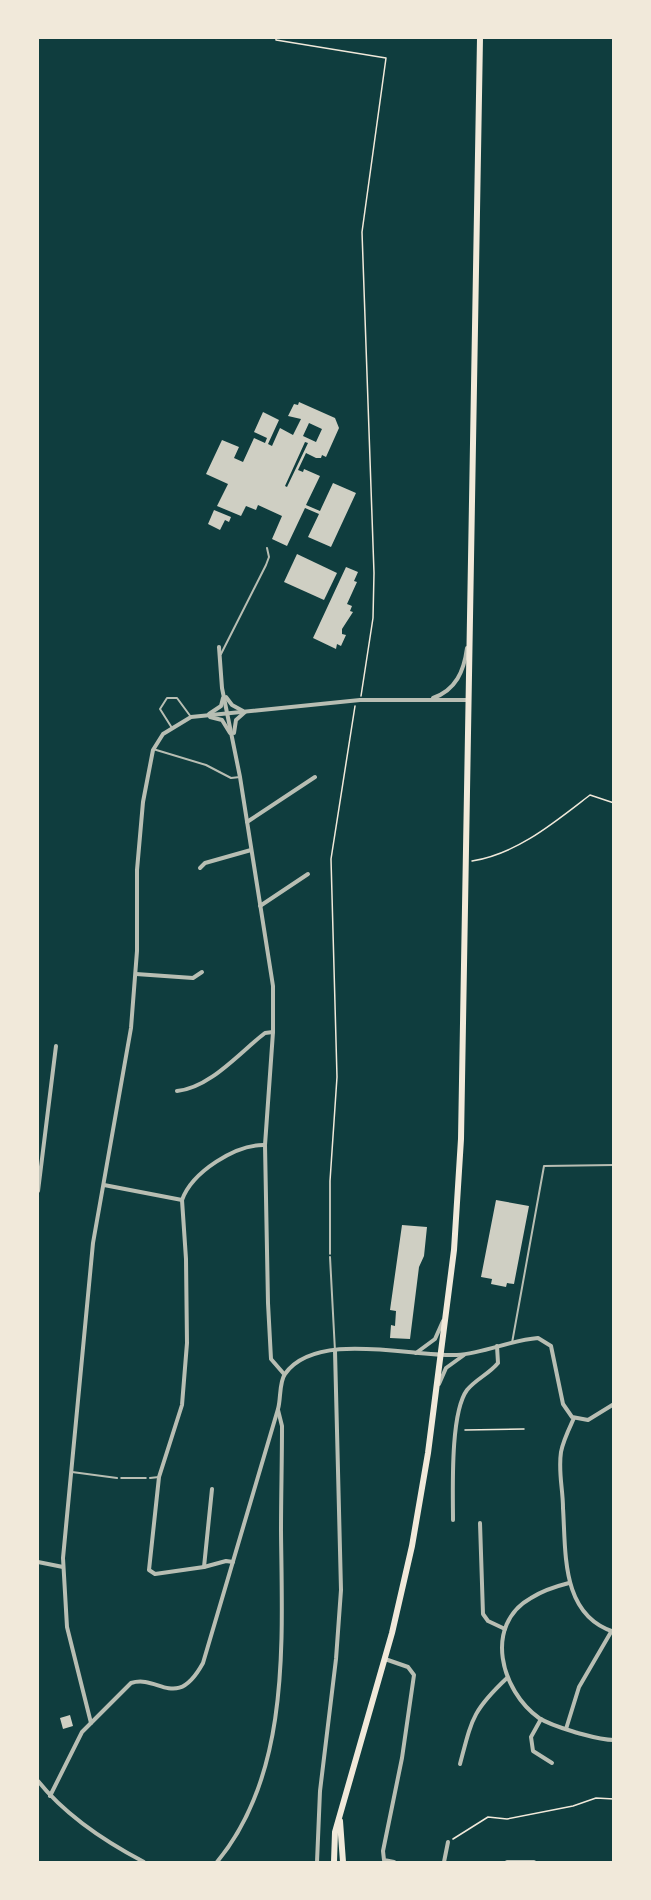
<svg xmlns="http://www.w3.org/2000/svg" width="651" height="1900" viewBox="0 0 651 1900" font-family="Poppins,sans-serif">
  <style>
    .building { fill: #cfcfc3; fill-rule: evenodd }
    .lines { fill: none; stroke-linecap: round; stroke-linejoin: round }
    .path { stroke: #f1e9da; stroke-width: 1.5 }
    .service { stroke: #b8beb3; stroke-width: 2 }
    .minor { stroke: #b8beb3; stroke-width: 4 }
    .primary { stroke: #f1e9da; stroke-width: 6 }
  </style>
  <rect width="100%" height="100%" fill="#0f3d3e"/>
  <g class="building">
    <path d="M299,402L335,418L339,428L326,457L322,455L321,458H316L306,453L298,470L303,472L304,469L320,476L306,505L320,511L333,483L356,493L331,547L308,537L319,514L305,508L287,546L272,539L282,516L258,505L256,510L246,506L241,516L217,506L228,484L206,474L222,440L239,447L234,458L243,462L254,438L265,443L267,438L254,432L263,412L279,420L268,444L272,446L280,428L293,435L301,419L288,416L294,404L298,405ZM309,423L322,429L316,442L303,436ZM305,442L308,443L287,487L285,486Z"/>
    <polygon points="214,510 231,517 229,522 225,520 220,530 208,524"/>
    <polygon points="297,554 337,573 324,600 284,582"/>
    <polygon points="346,567 358,572 354,581 357,582 347,604 352,606 350,611 353,612 342,629 342,634 346,635 341,646 337,644 336,649 313,638"/>
    <polygon points="496,1200 529,1206 514,1284 507,1283 506,1287 491,1284 492,1279 481,1277"/>
    <polygon points="402,1225 427,1227 424,1256 419,1267 410,1339 390,1338 391,1325 395,1326 396,1311 390,1310"/>
    <polygon points="70,1715 73,1726 63,1729 60,1718"/>
  </g>
  <g class="lines">
    <g class="path">
      <polyline points="276,38 276,40 386,58 362,232 374,573 373,618 361,696"/>
      <path d="M472,861C517,854 555,822 590,795L614,803"/>
      <polyline points="330,1254 330,1181 337,1077 331,859 355,706"/>
      <polyline points="465,1430 524,1429"/>
      <polyline points="121,1478 146,1478"/>
      <polyline points="453,1839 488,1817 507,1819 573,1806 596,1798 614,1799"/>
    </g>
    <g class="service">
      <polyline points="221,654 266,565 269,557 267,548"/>
      <polyline points="172,728 160,709 167,698 177,698 191,717"/>
      <polyline points="153,749 206,765 231,778 240,777"/>
      <polyline points="330,1257 335,1351"/>
      <polyline points="512,1343 544,1166 614,1165"/>
      <polyline points="72,1472 117,1478"/>
      <polyline points="150,1478 159,1477"/>
    </g>
    <g class="minor">
      <polyline points="219,647 222,688 240,777 273,986 273,1032 265,1145 268,1303 271,1359 284,1374"/>
      <polyline points="226,697 232,705 243,711"/>
      <path d="M433,698C456,690 464,671 467,648"/>
      <polyline points="209,714 221,706 223,698"/>
      <polyline points="210,717 222,720 230,733"/>
      <polyline points="234,733 236,720 245,712"/>
      <polyline points="247,822 315,777"/>
      <polyline points="200,868 205,863 251,850"/>
      <polyline points="260,906 308,874"/>
      <polyline points="136,974 193,978 202,972"/>
      <path d="M177,1091C210,1088 240,1052 265,1033L273,1032"/>
      <path d="M104,1185L182,1200C192,1172 236,1144 265,1145"/>
      <polyline points="38,1191 56,1046"/>
      <polyline points="182,1200 186,1259 187,1343 182,1405 159,1477 149,1570 155,1574 204,1567 226,1561 233,1562"/>
      <polyline points="416,1353 435,1339 443,1321"/>
      <polyline points="439,1384 446,1368 464,1355"/>
      <path d="M574,1418C569,1429 563,1441 561,1452C558,1472 563,1489 563,1508C566,1554 561,1615 614,1632"/>
      <path d="M453,1520C453,1491 450,1413 467,1390C476,1379 489,1374 498,1363L497,1346"/>
      <polyline points="480,1523 483,1614 488,1621 505,1629"/>
      <polyline points="38,1562 63,1567"/>
      <polyline points="204,1567 212,1489"/>
      <path d="M569,1583C557,1586 542,1591 531,1598C483,1625 501,1691 539,1718C550,1725 565,1729 578,1733C589,1736 602,1740 614,1740"/>
      <polyline points="385,1659 408,1667 414,1675 402,1758 383,1851 384,1860 394,1862"/>
      <polyline points="541,1719 531,1737 533,1751 552,1763"/>
      <polyline points="91,1723 67,1627 63,1558 93,1243 131,1028 137,951 137,870 143,802 153,750 163,734 191,717 360,700 467,700"/>
      <polyline points="566,1729 579,1687 611,1632"/>
      <path d="M460,1764C472,1719 472,1711 507,1678"/>
      <path d="M38,1781C66,1816 104,1841 144,1862"/>
      <path d="M50,1796L82,1732L131,1683C159,1674 176,1712 203,1663L278,1409C281,1399 279,1382 285,1374C316,1330 412,1357 457,1355C485,1353 511,1340 538,1338L551,1346L563,1404L572,1417L588,1420L614,1404"/>
      <path d="M217,1862C291,1773 282,1640 281,1531C281,1496 282,1461 282,1426L278,1410"/>
      <polyline points="317,1862 320,1791 336,1659 341,1590 335,1351"/>
      <polyline points="444,1862 448,1842"/>
      <polyline points="507,1862 534,1862"/>
    </g>
    <g class="primary">
      <polyline points="340,1821 343,1862"/>
      <polyline points="334,1862 335,1832 392,1633 412,1546 428,1453 454,1250 461,1139 480,38"/>
    </g>
  </g>
  <rect width="651" height="1900" fill="none" stroke="#f1e9da" stroke-width="78"/>
</svg>
